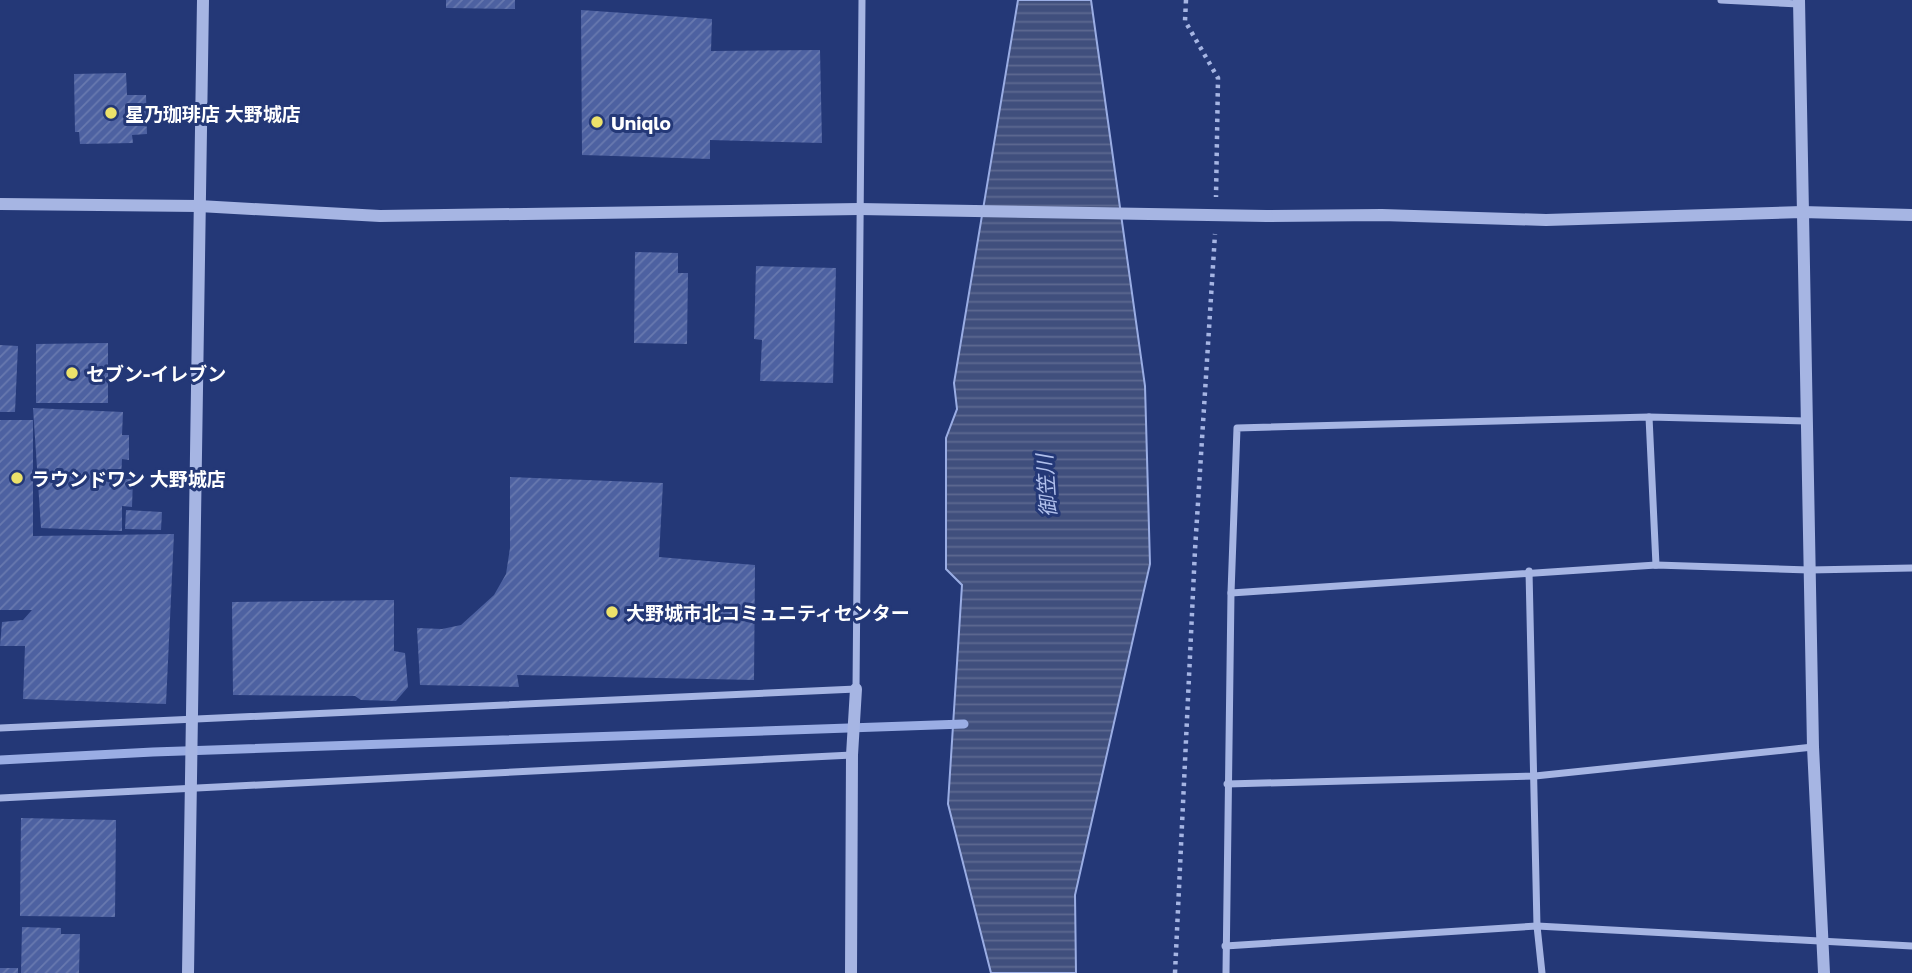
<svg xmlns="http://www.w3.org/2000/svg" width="1912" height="973" viewBox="0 0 1912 973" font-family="'Golos Text','Noto Sans JP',sans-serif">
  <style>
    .water { fill: url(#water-rules); stroke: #9aade4; stroke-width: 2 }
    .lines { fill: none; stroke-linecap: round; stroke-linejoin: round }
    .stream { stroke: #9aade4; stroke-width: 9 }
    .building { fill: url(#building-hatch) }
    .path { stroke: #a6b5e3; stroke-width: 4.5; stroke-dasharray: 3.5 5; stroke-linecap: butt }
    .minor { stroke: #a6b5e3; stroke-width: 7 }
    .tertiary { stroke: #a6b5e3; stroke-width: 12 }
    .tertiary-bridge { stroke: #a6b5e3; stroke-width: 12 }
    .poi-dot { fill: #ece16a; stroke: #243877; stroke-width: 2.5 }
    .labels { text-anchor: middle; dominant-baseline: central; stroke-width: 6; stroke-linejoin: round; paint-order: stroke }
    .poi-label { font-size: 19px; font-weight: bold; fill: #fff; stroke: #243877; text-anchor: start }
    .water-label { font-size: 21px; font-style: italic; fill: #b0bfeb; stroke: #243877 }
  </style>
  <defs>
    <pattern id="water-rules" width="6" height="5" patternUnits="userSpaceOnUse" patternTransform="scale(1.75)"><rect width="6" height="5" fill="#404f7d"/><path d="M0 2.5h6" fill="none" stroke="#5d6990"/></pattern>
    <pattern id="building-hatch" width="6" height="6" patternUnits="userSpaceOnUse" patternTransform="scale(1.75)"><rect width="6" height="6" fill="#4d61a1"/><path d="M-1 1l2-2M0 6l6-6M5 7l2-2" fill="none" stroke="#6879af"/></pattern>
  </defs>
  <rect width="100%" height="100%" fill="#243877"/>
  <polygon class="water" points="1018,0 1091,0 1145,386 1150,564 1075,895 1076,973 991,973 948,804 962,585 946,569 946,438 957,409 954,383"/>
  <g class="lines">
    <polyline class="stream" points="0,760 153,752 964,724"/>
  </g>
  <g class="building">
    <polygon points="446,0 515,0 515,9 446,8"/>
    <polygon points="581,10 712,19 711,51 820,50 822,143 710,140 710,159 582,155"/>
    <polygon points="126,73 127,95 146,95 147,134 132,135 133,143 80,144 79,132 75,132 74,74"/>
    <polygon points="635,252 678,253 678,273 688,273 687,344 634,343"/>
    <polygon points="756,266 836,268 833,383 760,381 762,340 754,339"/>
    <polygon points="108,343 108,403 36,403 36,344"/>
    <polygon points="0,345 18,346 15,412 0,412"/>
    <polygon points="33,408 123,412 122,435 129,435 129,460 122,459 121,479 133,479 132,507 122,506 122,531 41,528"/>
    <polygon points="0,420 33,420 33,536 174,534 166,704 23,699 25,646 0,646 2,622 23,620 32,610 0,610"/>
    <polygon points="510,477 663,483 659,557 755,565 754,680 517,675 519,687 420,685 417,628 442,629 461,625 494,595 506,574 510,548"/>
    <polygon points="126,510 162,512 161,530 125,529"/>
    <polygon points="394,600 394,651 405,653 408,687 396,701 361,700 355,696 233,695 232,602"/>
    <polygon points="21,818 116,820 115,917 20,916"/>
    <polygon points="22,927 61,928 61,934 80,934 79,973 21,973"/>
    <rect x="0" y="968" width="18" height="5"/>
  </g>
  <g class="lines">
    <g class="path">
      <polyline points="1186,0 1185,21 1218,78 1216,197"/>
      <polyline points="1175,973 1195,550 1215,234"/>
    </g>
    <g class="minor">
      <polyline points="1721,0 1799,4"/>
      <polyline points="1649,417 1656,565"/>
      <polyline points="1529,571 1537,926 1542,973"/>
      <polyline points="1231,593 1656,565 1809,570 1912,568"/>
      <polyline points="0,728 856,689 862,0"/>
      <polyline points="1227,784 1535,776 1813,747"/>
      <polyline points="0,798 852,755"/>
      <polyline points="1225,946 1537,926 1912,946"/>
      <polyline points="1226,973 1231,593 1237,428 1649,417 1806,421"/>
    </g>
    <g class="tertiary">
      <polyline points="1799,0 1813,747 1824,973"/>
      <polyline points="0,204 199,206 380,216 859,209"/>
      <polyline points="1267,216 1382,215 1546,220 1802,212 1912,215"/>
      <polyline points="188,973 203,0"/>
      <polyline points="851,973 852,755 856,689"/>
    </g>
    <polyline class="tertiary-bridge" points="859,209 1267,216"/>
  </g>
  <g class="poi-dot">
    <circle cx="111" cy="113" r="7"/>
    <circle cx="597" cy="122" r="7"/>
    <circle cx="72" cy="373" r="7"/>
    <circle cx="17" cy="478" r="7"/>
    <circle cx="612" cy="612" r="7"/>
  </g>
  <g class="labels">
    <g class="poi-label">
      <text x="125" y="113">星乃珈琲店 大野城店</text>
      <text x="611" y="122">Uniqlo</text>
      <text x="86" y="373">セブン-イレブン</text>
      <text x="31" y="478">ラウンドワン 大野城店</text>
      <text x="626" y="612">大野城市北コミュニティセンター</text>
    </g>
    <g class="water-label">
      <text transform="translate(1046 486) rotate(-94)">御笠川</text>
    </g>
  </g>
</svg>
